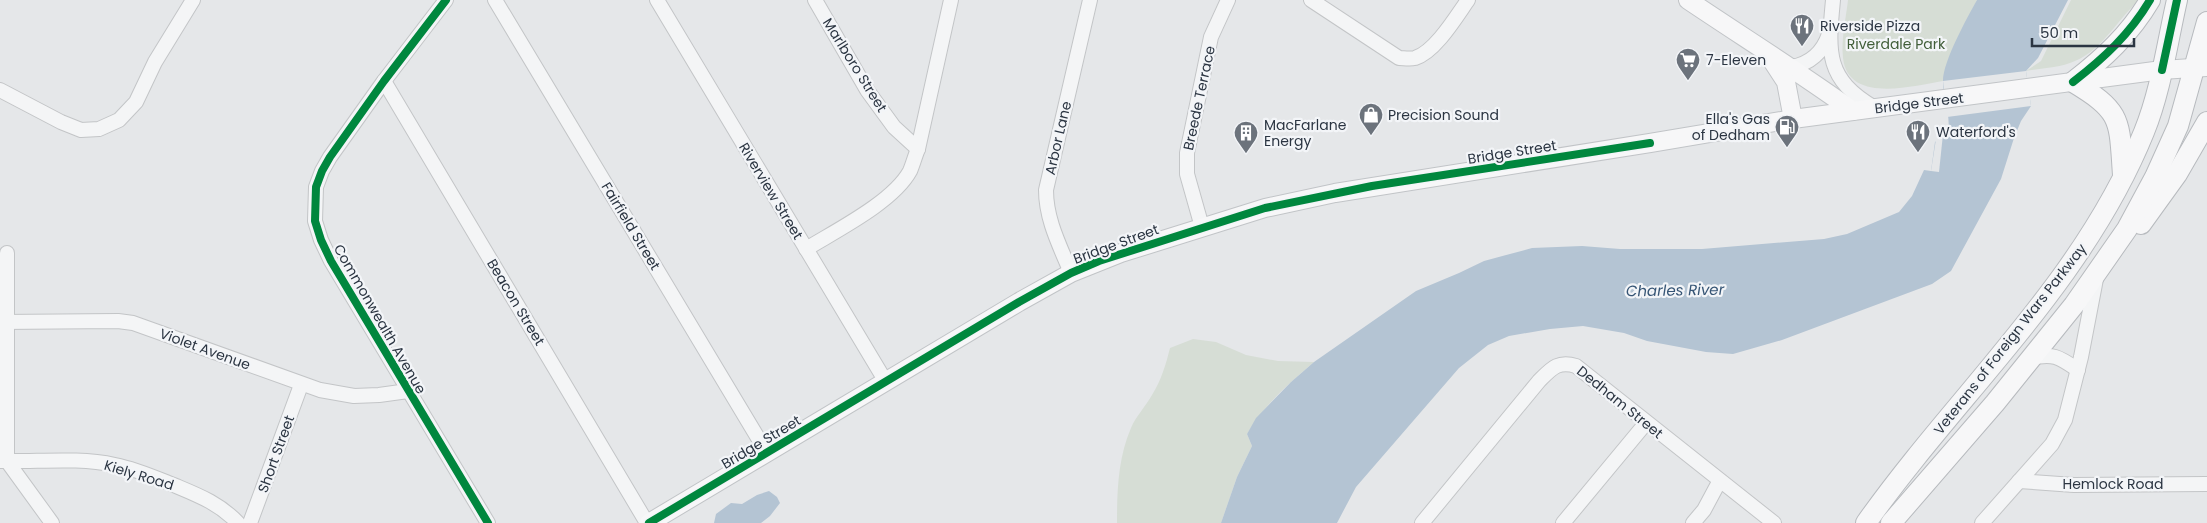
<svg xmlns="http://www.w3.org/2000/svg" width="2207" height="523" viewBox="0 0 2207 523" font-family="Poppins,sans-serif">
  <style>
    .green { fill: #d6ddd5 }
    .water { fill: #b4c4d3 }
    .pier { fill: #e5e7e9 }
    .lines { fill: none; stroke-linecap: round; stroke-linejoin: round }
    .minor-casing { stroke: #c3c5c7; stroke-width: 16 }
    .major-casing { stroke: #c1c4c7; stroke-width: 20 }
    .highway-casing { stroke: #b7babe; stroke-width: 22 }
    .minor { stroke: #f4f5f6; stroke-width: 14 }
    .major { stroke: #f7f7f8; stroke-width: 18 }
    .highway { stroke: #f7f7f8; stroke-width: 20 }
    .cycleway-casing { stroke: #f3f5f8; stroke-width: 11 }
    .cycleway { stroke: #00873e; stroke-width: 8 }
    .labels { text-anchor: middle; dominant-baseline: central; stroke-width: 4.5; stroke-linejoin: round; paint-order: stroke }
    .poi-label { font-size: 14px; fill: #2b3542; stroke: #f3f5f8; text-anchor: start }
    .park-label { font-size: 14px; fill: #415e39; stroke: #f3f5f8 }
    .street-label { font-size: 14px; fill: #2b3542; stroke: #f3f5f8 }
    .water-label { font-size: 15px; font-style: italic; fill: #365575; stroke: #f3f5f8 }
  </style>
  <rect width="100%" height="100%" fill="#e5e7e9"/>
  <g class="green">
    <path d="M1848,0H1977L1949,60L1943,81C1913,86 1848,104 1843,58C1841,39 1846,18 1848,0Z"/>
    <path d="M2071,0H2139C2118,19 2102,50 2075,61C2060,68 2042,68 2026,71L2041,61Z"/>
    <path d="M1193,339L1216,342L1246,355L1278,361L1314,362C1289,383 1263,406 1247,434L1252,446L1237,477L1221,523H1117C1117,491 1118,458 1131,428C1136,416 1146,406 1152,395C1161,381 1166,364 1170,348Z"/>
  </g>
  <g class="water">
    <path d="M1977,0H2068L2038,58L2026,71L2031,106L2021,121L2014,138L2001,179L1951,271L1932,284L1782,340L1733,354L1706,352L1647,341L1624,333L1583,326L1550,329L1509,336L1488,345L1459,368L1356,487L1337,523H1221L1237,477L1252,446L1247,434L1256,418L1291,382L1314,362L1416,291L1459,273L1484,261L1532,248L1582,246L1620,249H1702L1824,239L1847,234L1899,212L1912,196L1924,170L1931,171L1935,142L1948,132C1951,115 1943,99 1943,82C1942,63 1967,18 1977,0Z"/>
    <polygon points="769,491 777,497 780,503 770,516 761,523 714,523 716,514 731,503 742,504 757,495"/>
  </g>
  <g class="pier">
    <polygon points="2026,71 2031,106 1947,117 1943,81"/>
    <polygon points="1943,134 1939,172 1931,171 1936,139"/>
  </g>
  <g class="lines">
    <defs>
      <g id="minor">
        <polyline points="446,0 384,81 330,157 322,171 316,187 315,221 321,240 331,261 488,523"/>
        <polyline points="495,0 767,453"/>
        <polyline points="657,0 886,382"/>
        <polyline points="815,0 867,90 894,127 918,149"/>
        <path d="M1311,0L1399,58C1403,58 1410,59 1415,58C1435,52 1456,17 1468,0"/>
        <path d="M1833,0C1828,52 1825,79 1875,108"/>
        <path d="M1791,67C1810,64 1823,52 1829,34"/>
        <polyline points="384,81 647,523"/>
        <polyline points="0,90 61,122 81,130 99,129 119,120 136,102 155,62 193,0"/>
        <polyline points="1202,227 1187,174 1187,153 1211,37 1228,0"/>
        <path d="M806,249C837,230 893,202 910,171C913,164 915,156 918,149L951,0"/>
        <polyline points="7,253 7,461 52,523"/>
        <path d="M1071,273C1060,246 1046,220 1046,190L1090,0"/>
        <polyline points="0,322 118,321 133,323 320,390 354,396 379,395 408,391"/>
        <path d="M2031,358C2054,353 2059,357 2078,370"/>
        <path d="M1,461C39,462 77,457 115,465C136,469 156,478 176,486C200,496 220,504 238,523"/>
        <polyline points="2019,481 2074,485 2207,484"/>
        <polyline points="250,523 301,385"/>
        <path d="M1422,523L1539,381C1551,369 1558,360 1576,366L1774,523"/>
        <polyline points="1563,523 1646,423"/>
        <polyline points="1693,523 1704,510 1719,482"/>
        <polyline points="1982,523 2052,444 2065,420 2081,357 2096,279"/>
      </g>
      <g id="major">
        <path d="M1688,0C1743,37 1799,72 1853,111"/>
        <polyline points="1771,59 1786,82 1793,119"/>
        <polyline points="649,523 1019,302 1071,273 1121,253 1265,208 1335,193 1650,143 1793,119 2162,70 2207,67"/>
      </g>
      <g id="highway">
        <path d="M2123,175C2119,120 2123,112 2073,82C2104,58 2130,34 2150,0"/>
        <polyline points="2141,224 2177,174 2207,122"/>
        <path d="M1866,523C1958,393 2083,283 2144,132C2161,90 2167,44 2177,0"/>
        <polyline points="1891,523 1995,403 2074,305 2127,229 2155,177 2178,126 2207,22"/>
      </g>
    </defs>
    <use href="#minor" class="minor-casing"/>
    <use href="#major" class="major-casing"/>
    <use href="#highway" class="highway-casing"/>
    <use href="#minor" class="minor"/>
    <use href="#major" class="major"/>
    <use href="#highway" class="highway"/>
    <defs>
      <g id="cycleway">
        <polyline points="446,0 384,81 330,157 322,171 316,187 315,221 321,240 331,261 488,523"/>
        <polyline points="2162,70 2177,0"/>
        <path d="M2073,82C2104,58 2130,34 2150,0"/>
        <polyline points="649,523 1019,302 1071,273 1099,261 1265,208 1372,186 1650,143"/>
      </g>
    </defs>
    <use href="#cycleway" class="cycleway-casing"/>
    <use href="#cycleway" class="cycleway"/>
  </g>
  <defs>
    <symbol id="restaurant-pin" viewBox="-11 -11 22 30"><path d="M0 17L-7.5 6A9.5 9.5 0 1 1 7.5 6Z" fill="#6c737c" stroke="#f3f5f8"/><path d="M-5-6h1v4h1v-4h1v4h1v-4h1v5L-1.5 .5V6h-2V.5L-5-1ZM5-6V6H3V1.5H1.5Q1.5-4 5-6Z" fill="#fff"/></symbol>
    <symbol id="supermarket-pin" viewBox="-11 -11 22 30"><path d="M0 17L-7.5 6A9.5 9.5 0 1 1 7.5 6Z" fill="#6c737c" stroke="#f3f5f8"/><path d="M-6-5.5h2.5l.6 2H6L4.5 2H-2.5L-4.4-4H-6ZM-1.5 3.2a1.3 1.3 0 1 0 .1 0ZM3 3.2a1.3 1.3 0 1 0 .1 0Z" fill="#fff"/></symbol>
    <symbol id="shop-pin" viewBox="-11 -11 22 30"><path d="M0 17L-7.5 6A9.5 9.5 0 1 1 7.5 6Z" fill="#6c737c" stroke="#f3f5f8"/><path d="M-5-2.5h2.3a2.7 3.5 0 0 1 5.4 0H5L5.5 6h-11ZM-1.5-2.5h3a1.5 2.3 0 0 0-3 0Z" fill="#fff"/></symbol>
    <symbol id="fuel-pin" viewBox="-11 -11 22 30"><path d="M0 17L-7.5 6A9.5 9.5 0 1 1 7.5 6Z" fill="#6c737c" stroke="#f3f5f8"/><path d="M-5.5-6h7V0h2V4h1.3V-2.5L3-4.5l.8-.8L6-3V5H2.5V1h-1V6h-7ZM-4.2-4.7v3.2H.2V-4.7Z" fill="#fff"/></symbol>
    <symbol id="building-pin" viewBox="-11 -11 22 30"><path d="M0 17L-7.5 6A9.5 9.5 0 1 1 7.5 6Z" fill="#6c737c" stroke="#f3f5f8"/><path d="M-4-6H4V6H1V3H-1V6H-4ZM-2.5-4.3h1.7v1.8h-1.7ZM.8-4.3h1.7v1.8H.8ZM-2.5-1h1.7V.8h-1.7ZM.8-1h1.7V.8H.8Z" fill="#fff"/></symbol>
  </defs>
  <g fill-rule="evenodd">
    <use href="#restaurant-pin" x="1788" y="12" width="28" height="38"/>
    <use href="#supermarket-pin" x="1674" y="46" width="28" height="38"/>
    <use href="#shop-pin" x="1357" y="101" width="28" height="38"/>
    <use href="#fuel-pin" x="1773" y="113" width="28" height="38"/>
    <use href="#restaurant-pin" x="1904" y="118" width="28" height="38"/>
    <use href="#building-pin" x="1232" y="119" width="28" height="38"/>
  </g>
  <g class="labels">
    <g class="poi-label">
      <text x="1820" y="26">Riverside Pizza</text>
      <text x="1706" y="60">7-Eleven</text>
      <text x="1388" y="115">Precision Sound</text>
      <text x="1770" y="119" text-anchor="end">Ella's Gas<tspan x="1770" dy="16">of Dedham</tspan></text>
      <text x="1264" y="125">MacFarlane<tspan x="1264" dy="16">Energy</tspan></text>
      <text x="1936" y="132">Waterford's</text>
    </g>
    <g class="park-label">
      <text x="1896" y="44">Riverdale Park</text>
    </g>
    <g class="street-label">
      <text transform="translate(855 65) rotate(58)">Marlboro Street</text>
      <text transform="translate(1199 98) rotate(-78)">Breede Terrace</text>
      <text transform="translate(1919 103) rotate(-7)">Bridge Street</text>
      <text transform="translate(1058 138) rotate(-77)">Arbor Lane</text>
      <text transform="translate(1512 152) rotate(-9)">Bridge Street</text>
      <text transform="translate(771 191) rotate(59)">Riverview Street</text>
      <text transform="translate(631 226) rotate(59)">Fairfield Street</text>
      <text transform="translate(1116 244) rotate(-20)">Bridge Street</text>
      <text transform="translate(516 302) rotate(59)">Beacon Street</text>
      <text transform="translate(380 319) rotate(60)">Commonwealth Avenue</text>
      <text transform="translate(2010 339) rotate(-52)">Veterans of Foreign Wars Parkway</text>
      <text transform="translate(205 349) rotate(20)">Violet Avenue</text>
      <text transform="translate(1620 402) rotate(39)">Dedham Street</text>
      <text transform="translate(761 442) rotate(-31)">Bridge Street</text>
      <text transform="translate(276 454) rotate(-70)">Short Street</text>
      <text transform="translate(139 475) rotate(17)">Kiely Road</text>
      <text x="2113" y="484">Hemlock Road</text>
    </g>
    <g class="water-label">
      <text transform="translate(1675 290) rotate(-1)">Charles River</text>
    </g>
  </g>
  <path d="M2032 38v8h102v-8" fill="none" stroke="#2b3542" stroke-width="2.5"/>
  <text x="2040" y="38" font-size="15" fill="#2b3542" stroke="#f3f5f8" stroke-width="4" paint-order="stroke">50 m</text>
</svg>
